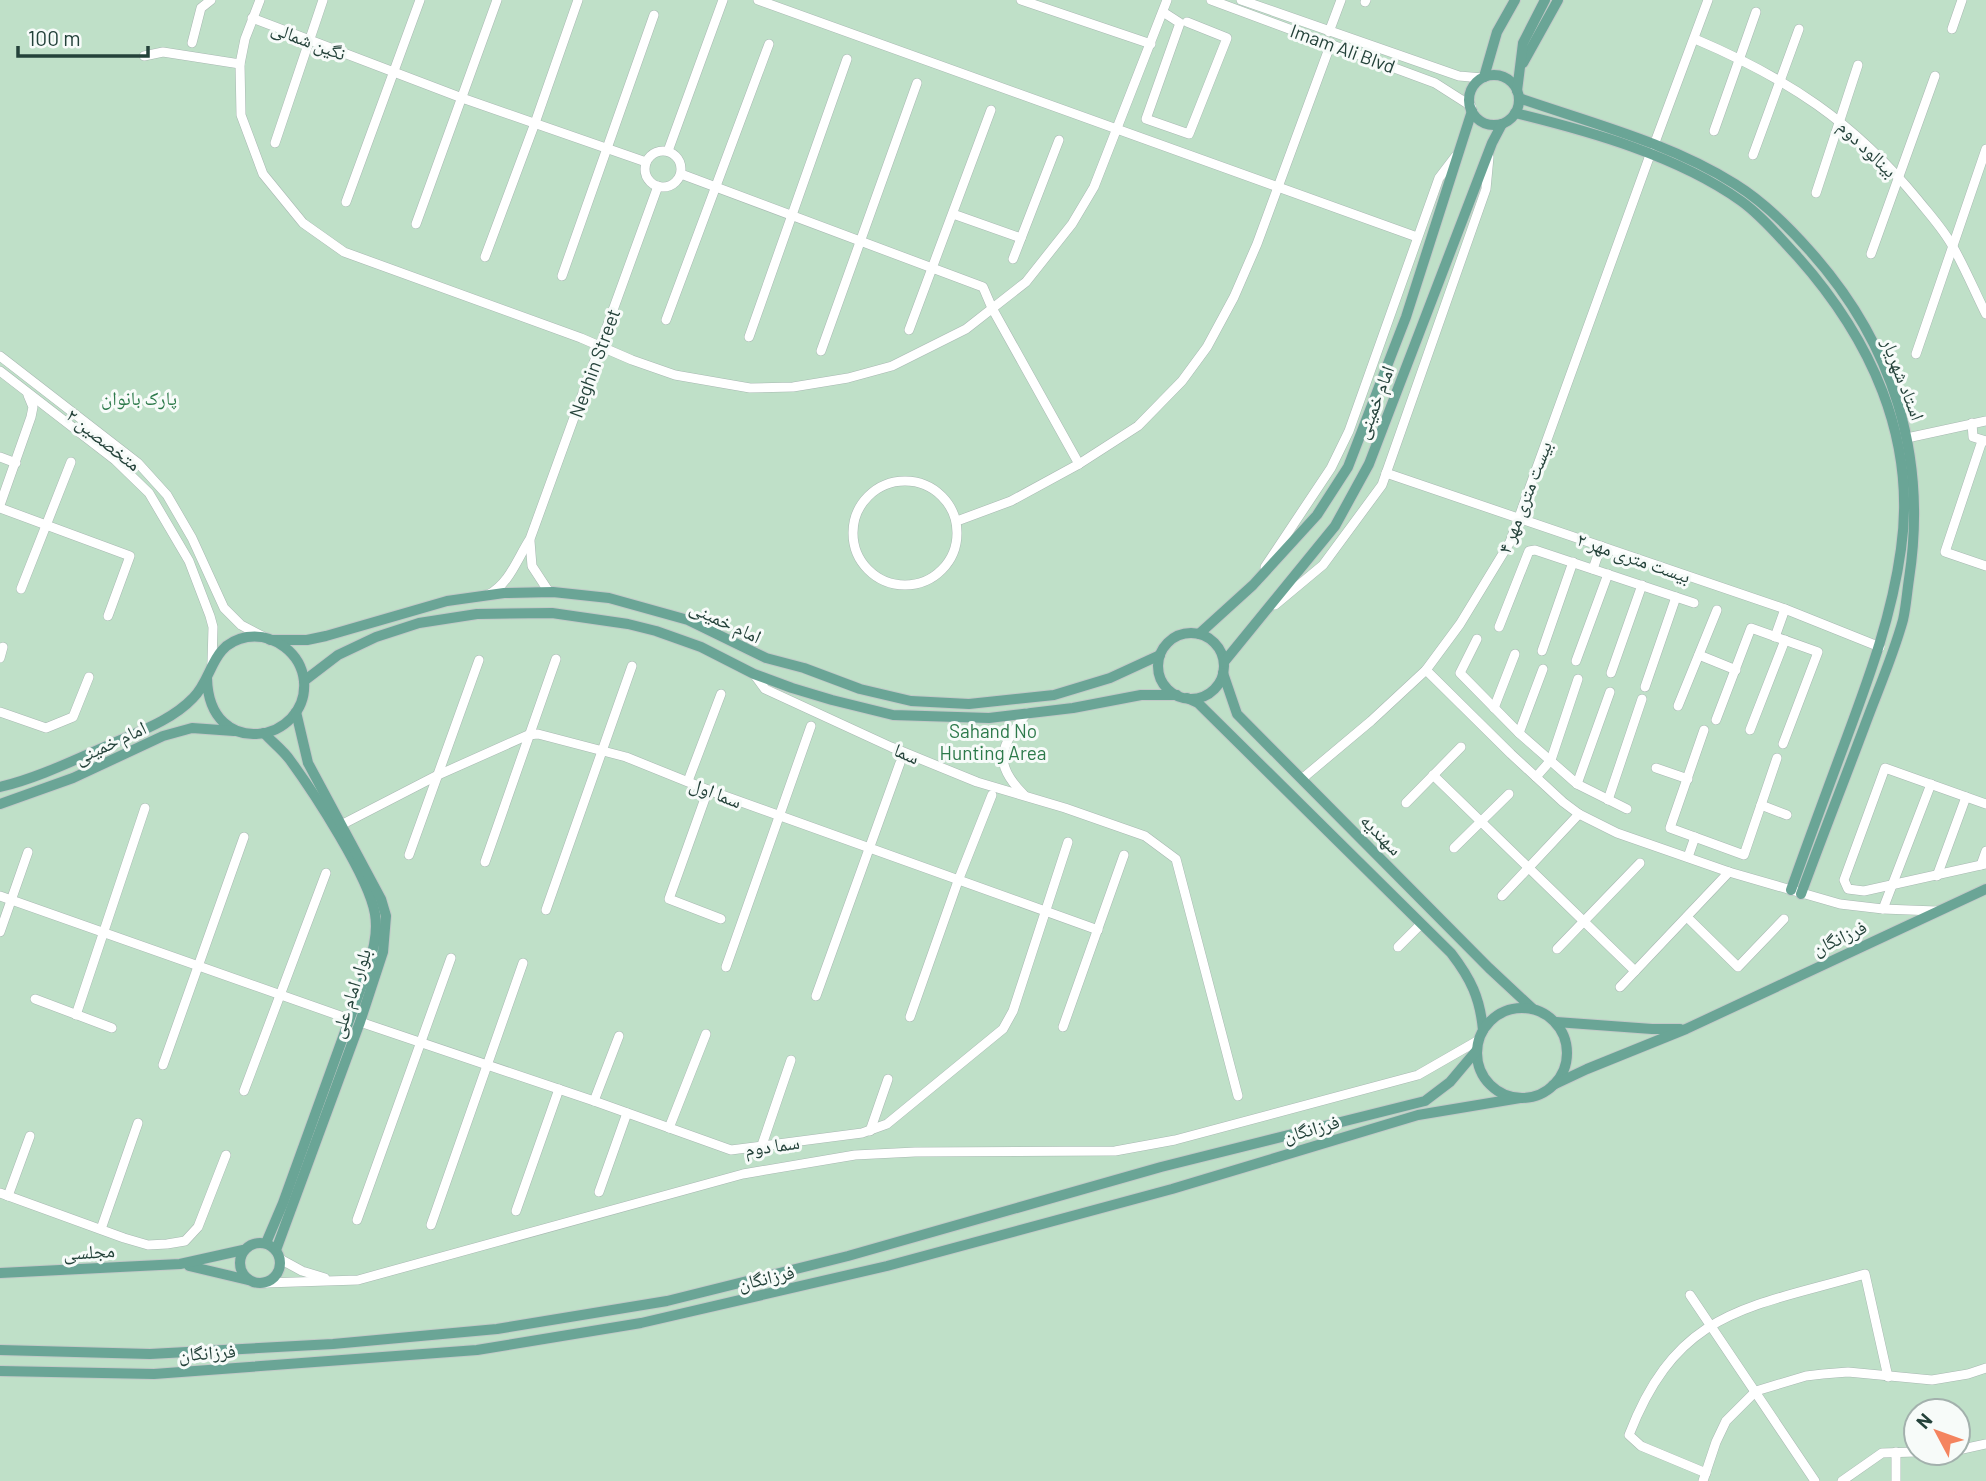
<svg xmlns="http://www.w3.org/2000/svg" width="1986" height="1481" viewBox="0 0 1986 1481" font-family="Barlow,'Noto Naskh Arabic',sans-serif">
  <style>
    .green { fill: #bfe0c8; fill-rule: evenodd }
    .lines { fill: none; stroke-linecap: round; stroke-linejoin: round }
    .minor-casing { stroke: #a8b8b2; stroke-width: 10 }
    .major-casing { stroke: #c2cac8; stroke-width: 12 }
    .minor { stroke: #fff; stroke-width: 9 }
    .major { stroke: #6aa596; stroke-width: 10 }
    .labels { text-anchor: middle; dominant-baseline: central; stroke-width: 6; stroke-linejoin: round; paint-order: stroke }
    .street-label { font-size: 19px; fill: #24423a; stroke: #f7fbf9 }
    .park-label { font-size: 19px; fill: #2d7a4b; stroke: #f7fbf9 }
  </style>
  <rect width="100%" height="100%" fill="#e6efeb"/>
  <path class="green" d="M0,0H1986V1481H0ZM1916,1411H1958V1453H1916Z"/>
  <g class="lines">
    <defs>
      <g id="minor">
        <polyline points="260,0 245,39 240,64 241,115 263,174 303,223 344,252 581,338 632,360 675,375 750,388 793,387 848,378 892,366 966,329 1026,282 1072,224 1094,187 1167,0"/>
        <polyline points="758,0 1417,237"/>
        <polyline points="1021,0 1151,44"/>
        <polyline points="1211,0 1435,83 1471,106"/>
        <polyline points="1241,0 1459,76 1483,78"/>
        <polyline points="1365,2 1366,0"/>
        <polyline points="1163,12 1180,23 1146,119 1189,134 1227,38 1187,22"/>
        <polyline points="252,18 462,98 646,162"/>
        <polyline points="1952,29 1962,0"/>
        <polyline points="1329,32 1341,0"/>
        <path d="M1695,39C1787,78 1854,122 1918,200C1930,215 1944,230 1953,247C1965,268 1975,292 1986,314"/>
        <polyline points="192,43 201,8 211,0"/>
        <polyline points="144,56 163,52 240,64"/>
        <polyline points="1714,131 1756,12"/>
        <polyline points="275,143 323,0"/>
        <polyline points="1654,145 1708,0"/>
        <circle cx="663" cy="169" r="18"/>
        <polyline points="668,151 723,0"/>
        <polyline points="1753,155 1799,29"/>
        <polyline points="681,174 983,287 992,308 1079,464"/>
        <polyline points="1816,193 1858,65"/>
        <polyline points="346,202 420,0"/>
        <polyline points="953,214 1021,238"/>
        <polyline points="416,224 497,0"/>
        <polyline points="1871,254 1935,76"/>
        <polyline points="485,257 535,123 578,0"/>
        <polyline points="1013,259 1059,140"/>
        <polyline points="562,276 654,15"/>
        <polyline points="666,320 769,44"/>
        <polyline points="909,330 991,110"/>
        <polyline points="749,337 847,59"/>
        <polyline points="821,351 917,83"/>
        <polyline points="1916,354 1986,149"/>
        <polyline points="0,356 138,463 167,495 192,538 224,608 241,625 262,636"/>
        <polyline points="0,371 115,460 149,493 189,561 210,616 213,627 212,663"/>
        <polyline points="1972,423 1973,437 1986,441"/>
        <polyline points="1907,438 1986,421"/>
        <polyline points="1982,441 1945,552 1986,566"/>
        <polyline points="0,457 16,463"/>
        <polyline points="1386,473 1785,609 1880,647"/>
        <circle cx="905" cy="533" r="52"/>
        <polyline points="0,505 31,417 33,407 28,395"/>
        <polyline points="0,508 130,556 108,616"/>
        <polyline points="957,521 1011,501 1079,464 1138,426 1182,381 1207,347 1234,297 1257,244 1331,43"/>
        <polyline points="530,541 532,566 549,592"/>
        <polyline points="1265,567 1331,468 1349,431 1439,178 1455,157"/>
        <polyline points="1593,569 1601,546"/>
        <polyline points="21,589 71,462"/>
        <path d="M488,595C510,583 517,559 530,539L658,186"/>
        <polyline points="1275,605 1323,565 1382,485 1486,189 1489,157"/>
        <polyline points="1499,627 1529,551 1535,550 1694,603"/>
        <polyline points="1775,637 1785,609"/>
        <polyline points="1477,639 1460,673 1519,733 1577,784 1627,809"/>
        <polyline points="1542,651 1573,562"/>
        <polyline points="1699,655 1736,670"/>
        <polyline points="0,658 3,647"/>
        <polyline points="1576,661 1608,574"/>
        <polyline points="1426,670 1511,754 1563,802 1579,814 1617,833 1729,872 1840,904 1883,909 1936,911"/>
        <polyline points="1611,673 1642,585"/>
        <polyline points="754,674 765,689 891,747 977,782 1065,808 1145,836 1176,859 1238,1096"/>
        <polyline points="1645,687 1676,597"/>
        <polyline points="1678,706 1717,610"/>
        <polyline points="1494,708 1515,654"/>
        <polyline points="0,712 46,728 73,717 89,677"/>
        <polyline points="1716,720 1751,628 1818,652 1783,744"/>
        <polyline points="1704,730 1670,828 1744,855 1777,758"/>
        <polyline points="1750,730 1785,640"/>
        <polyline points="1519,733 1543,669"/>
        <polyline points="1656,768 1688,779"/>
        <polyline points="1433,775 1635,971"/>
        <polyline points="1536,777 1551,760 1578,679"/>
        <polyline points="1303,778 1371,721 1426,670 1460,624 1510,542 1650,155"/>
        <polyline points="688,781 721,694"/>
        <polyline points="1577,784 1610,692"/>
        <polyline points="708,790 669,899 721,919"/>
        <path d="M1024,795C992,762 1000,747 1027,713"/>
        <polyline points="1608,800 1642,699"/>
        <polyline points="1406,803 1461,747"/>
        <polyline points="1986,804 1885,768 1844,880 1848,889 1864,891 1986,864"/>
        <polyline points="1761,805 1787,815"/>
        <polyline points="341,825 436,776 528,735 538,734 626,757 708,790 1098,930"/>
        <polyline points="1454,848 1509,794"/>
        <polyline points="409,855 479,660"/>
        <polyline points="1688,857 1695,837"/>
        <polyline points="485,862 556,659"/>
        <polyline points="1981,865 1986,851"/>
        <polyline points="1937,876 1966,797"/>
        <polyline points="0,896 349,1019"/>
        <polyline points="1502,896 1579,814"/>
        <polyline points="1883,909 1931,784"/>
        <polyline points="546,910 632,666"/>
        <polyline points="1687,917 1738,967 1784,919"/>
        <polyline points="0,932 28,852"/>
        <polyline points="1398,947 1421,924"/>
        <polyline points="1557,949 1640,863"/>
        <polyline points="726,967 811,726"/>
        <polyline points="1620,987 1729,872"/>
        <polyline points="816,996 900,763"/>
        <polyline points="35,999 112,1028"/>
        <polyline points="76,1015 145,808"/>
        <polyline points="910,1017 958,881 992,795"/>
        <polyline points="360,1022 594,1101 731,1150 862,1133 887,1124 1003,1029 1013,1011 1068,842"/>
        <polyline points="1063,1027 1124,855"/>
        <polyline points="163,1065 244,837"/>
        <polyline points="244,1091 326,873"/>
        <polyline points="594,1101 619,1036"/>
        <polyline points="669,1128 706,1034"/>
        <polyline points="870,1131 888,1079"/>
        <polyline points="762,1145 791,1060"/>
        <polyline points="599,1192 627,1113"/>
        <polyline points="0,1193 124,1238 148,1245 167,1244 185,1241 198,1227 226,1155"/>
        <polyline points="8,1196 30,1136"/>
        <polyline points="516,1211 559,1089"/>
        <polyline points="357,1220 451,958"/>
        <polyline points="431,1225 523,963"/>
        <polyline points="101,1229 138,1123"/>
        <polyline points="280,1259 302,1271 325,1278"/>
        <polyline points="265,1283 358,1280 743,1174 855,1155 915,1152 1115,1151 1175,1140 1418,1075 1479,1040"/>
        <polyline points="1690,1295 1815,1481"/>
        <polyline points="1958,1450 1986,1444"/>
        <polyline points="1896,1452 1896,1481"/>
        <path d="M1706,1473L1641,1446L1629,1435C1678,1308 1749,1308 1865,1274L1888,1377"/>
        <polyline points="1703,1481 1716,1442 1726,1421 1756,1391 1806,1376 1823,1374 1848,1372 1932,1380 1968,1374 1986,1368"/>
        <polyline points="1842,1481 1882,1453 1916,1452"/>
      </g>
      <g id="major">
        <polyline points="1523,63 1558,0"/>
        <circle cx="1494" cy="100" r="25"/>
        <polyline points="1484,77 1497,32 1515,0"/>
        <polyline points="1517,91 1523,43 1545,0"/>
        <path d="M1519,98C1591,123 1670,143 1735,184C1764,202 1788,226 1810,251C1893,344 1928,455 1909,579C1907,592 1906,607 1903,620C1893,656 1878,690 1865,725C1844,781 1822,837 1801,894"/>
        <path d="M1515,113C1589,131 1678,156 1741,201C1762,216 1779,237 1797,256C1870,338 1917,437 1901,549C1892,615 1870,675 1847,737C1828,788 1809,839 1791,890"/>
        <circle cx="1191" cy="666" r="33"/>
        <polyline points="1199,634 1253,585 1317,515 1348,467 1406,317 1472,111"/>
        <polyline points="270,640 307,640 326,636 447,601 504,593 553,592 609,598 688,620 766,658 804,668 860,689 911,701 969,704 1054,695 1110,678 1160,655"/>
        <polyline points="1224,662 1335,526 1369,464 1492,143 1502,124"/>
        <polyline points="1223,673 1237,714 1489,968 1533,1009"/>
        <polyline points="304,681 338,655 376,637 419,623 477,614 552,613 628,624 656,631 701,647 754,674 792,688 832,700 893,715 989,718 1073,708 1141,695 1177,695"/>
        <path d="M1187,698L1198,703L1451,953C1471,979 1480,998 1483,1030"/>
        <path d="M264,733C272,742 283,750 290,760C314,793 369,877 375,914C379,938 370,960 363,982L283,1203L266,1243"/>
        <path d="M0,787C38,778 74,760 109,745C138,732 171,721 193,698C214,677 210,644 247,637C274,633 301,653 304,681C309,742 209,762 207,678"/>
        <polyline points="0,804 73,778 163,736 192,728 234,731"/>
        <circle cx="1522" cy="1053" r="45"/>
        <polyline points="1556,1022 1652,1029 1680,1029"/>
        <polyline points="1553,1085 1587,1069 1686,1029 1986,889"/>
        <circle cx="260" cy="1263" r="20"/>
        <polyline points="276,1250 360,1022 383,952 386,916 381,899 308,763 296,712"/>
        <polyline points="189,1266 248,1280"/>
        <polyline points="0,1273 180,1264 243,1250"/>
        <polyline points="0,1350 150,1354 333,1344 497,1329 667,1301 848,1256 1161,1167 1425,1101 1450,1082 1477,1050"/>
        <polyline points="0,1371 154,1374 477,1350 641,1323 887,1266 1172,1189 1418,1115 1520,1098"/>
      </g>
    </defs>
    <use href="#minor" class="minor-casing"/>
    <use href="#major" class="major-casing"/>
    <use href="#minor" class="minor"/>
    <use href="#major" class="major"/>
  </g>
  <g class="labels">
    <g class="street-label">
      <text transform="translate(309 40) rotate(21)">نگین شمالی</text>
      <text transform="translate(1343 48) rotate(20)">Imam Ali Blvd</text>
      <text transform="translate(1868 148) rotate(44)">بینالود دوم</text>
      <text transform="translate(594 363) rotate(-70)">Neghin Street</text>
      <text transform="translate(1904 379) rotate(69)">استاد شهریار</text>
      <text transform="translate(1374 402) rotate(-69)">امام خمینی</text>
      <text transform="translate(104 439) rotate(38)">متخصصین ۲</text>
      <text transform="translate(1524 497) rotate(-69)">بیست متری مهر ۴</text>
      <text transform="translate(1634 557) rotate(19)">بیست متری مهر ۲</text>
      <text transform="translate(726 621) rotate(25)">امام خمینی</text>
      <text transform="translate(110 742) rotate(-25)">امام خمینی</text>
      <text transform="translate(907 753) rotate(23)">سما</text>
      <text transform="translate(716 792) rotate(21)">سما اول</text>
      <text transform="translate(1382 834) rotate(45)">سهندیه</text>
      <text transform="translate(1839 937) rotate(-25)">فرزانگان</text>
      <text transform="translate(350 993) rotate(-72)">بلوار امام علی</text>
      <text transform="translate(1311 1128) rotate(-16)">فرزانگان</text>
      <text transform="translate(772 1145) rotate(-8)">سما دوم</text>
      <text transform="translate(89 1251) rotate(-3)">مجلسی</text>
      <text transform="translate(766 1277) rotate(-13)">فرزانگان</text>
      <text transform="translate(207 1352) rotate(-4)">فرزانگان</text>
    </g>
    <g class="park-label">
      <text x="139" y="397">پارک بانوان</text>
      <text x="993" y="730">Sahand No<tspan x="993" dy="22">Hunting Area</tspan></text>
    </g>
  </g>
  <g transform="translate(1937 1432) rotate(311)"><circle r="33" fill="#f7fbf9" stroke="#a3b1ad" stroke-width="2"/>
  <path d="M0-5L12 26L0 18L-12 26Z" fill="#f4845f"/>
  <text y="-10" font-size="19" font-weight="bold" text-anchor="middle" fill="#24423a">N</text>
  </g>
  <path d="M18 46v10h130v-10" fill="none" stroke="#24423a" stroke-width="3.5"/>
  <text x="28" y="46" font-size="21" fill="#24423a" stroke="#f7fbf9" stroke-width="5" paint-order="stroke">100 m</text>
</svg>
